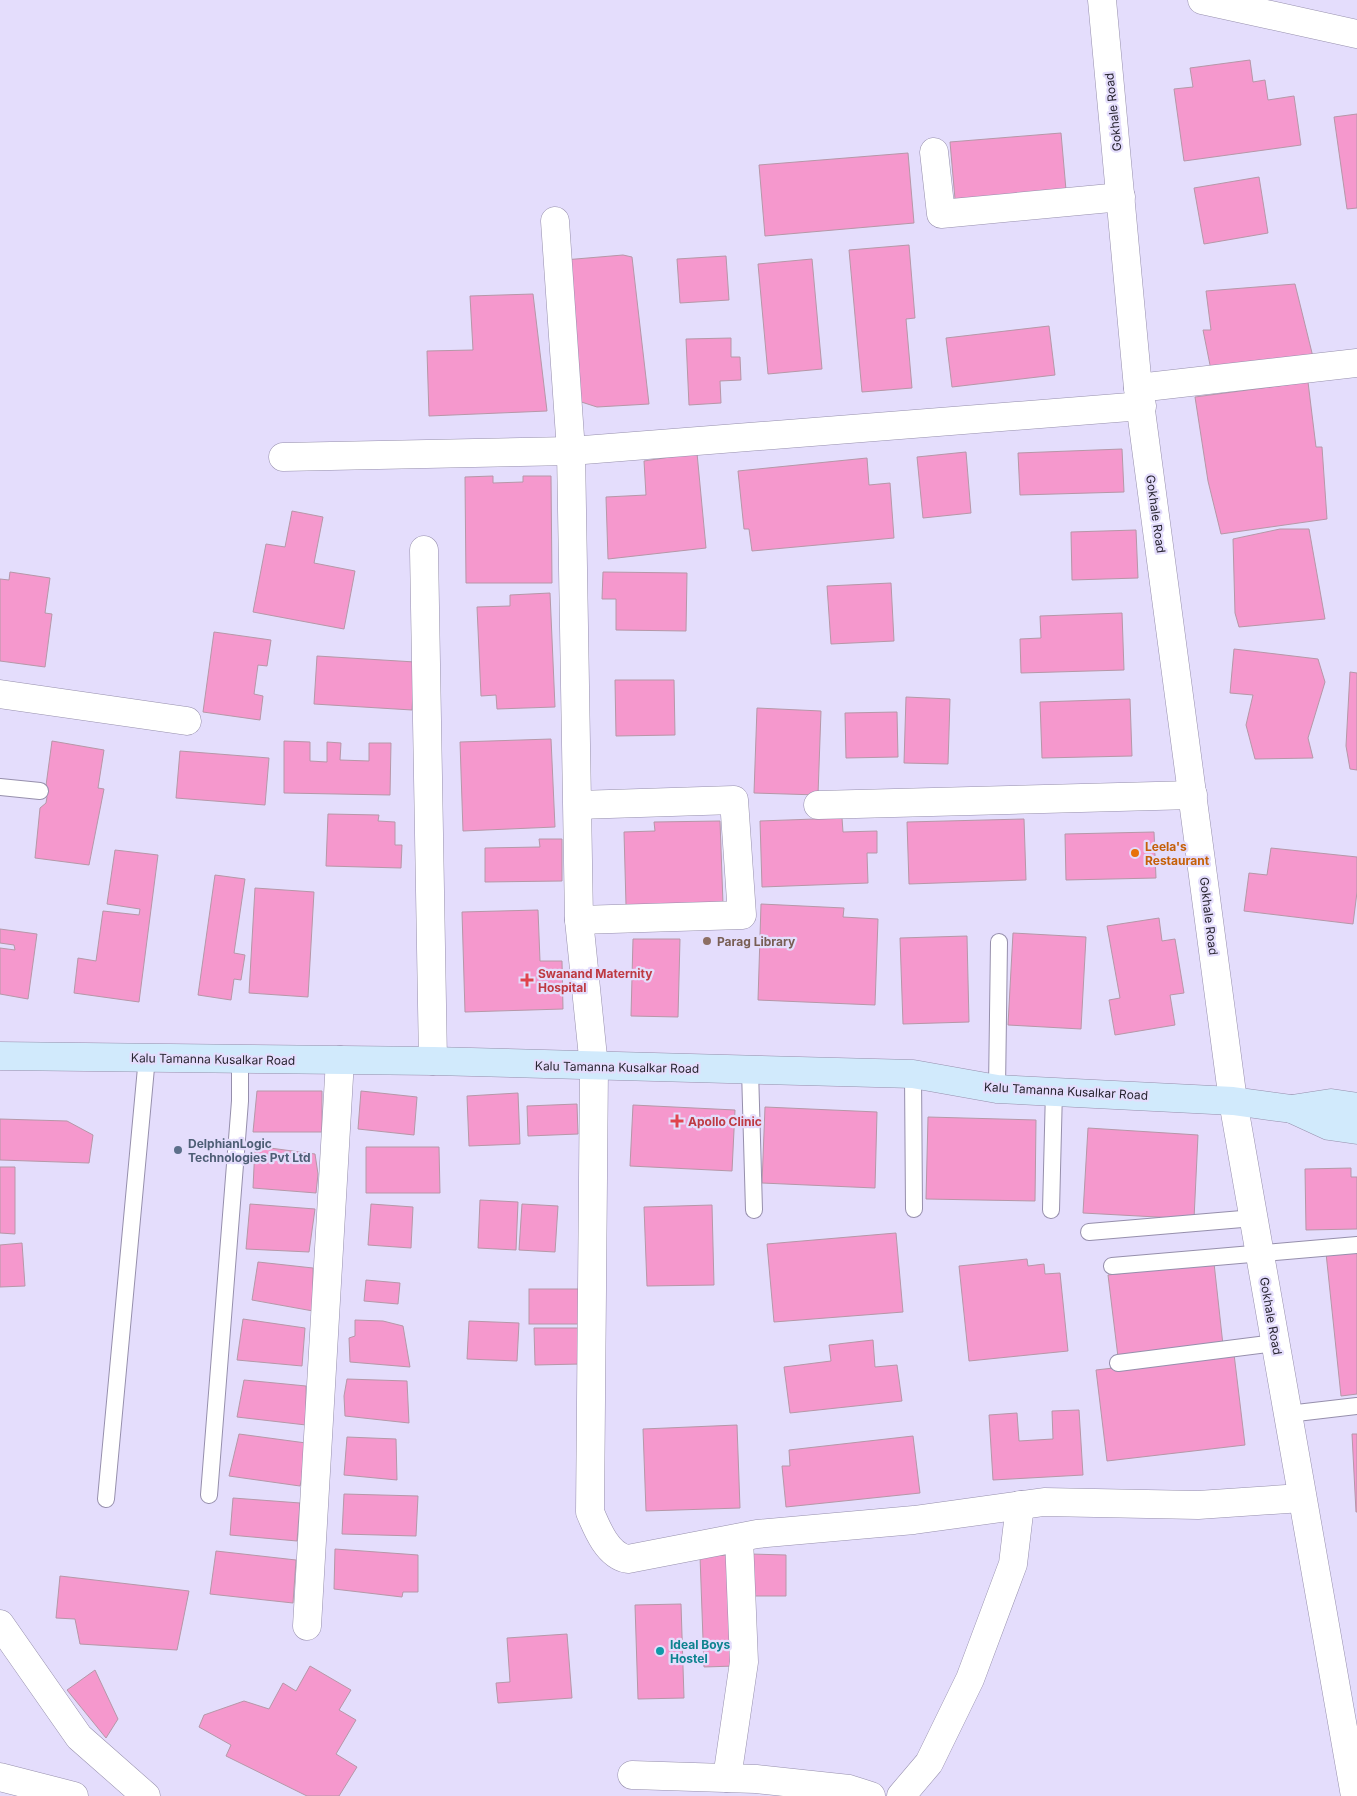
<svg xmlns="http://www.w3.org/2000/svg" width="1357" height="1796" viewBox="0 0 1357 1796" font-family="Inter,sans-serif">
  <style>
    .building { fill: #f598cd; stroke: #b697a8 }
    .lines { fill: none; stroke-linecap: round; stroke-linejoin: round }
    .service-casing { stroke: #968fac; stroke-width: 18 }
    .minor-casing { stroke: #968fac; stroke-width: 29 }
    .tertiary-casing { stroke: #968fac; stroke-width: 29 }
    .secondary-casing { stroke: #968fac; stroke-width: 29 }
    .service { stroke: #fff; stroke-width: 16 }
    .minor { stroke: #fff; stroke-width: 28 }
    .tertiary { stroke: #fff; stroke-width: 28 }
    .secondary { stroke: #d1eafc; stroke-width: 28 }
    .food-dot { fill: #e8710a; stroke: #e4ddfc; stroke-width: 2 }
    .education-dot { fill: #8d6e63; stroke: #e4ddfc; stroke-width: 2 }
    .health-dot { fill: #e0444e; stroke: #e4ddfc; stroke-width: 2 }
    .service-dot { fill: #5c6f8a; stroke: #e4ddfc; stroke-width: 2 }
    .culture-dot { fill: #0f9aa8; stroke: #e4ddfc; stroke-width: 2 }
    .labels { text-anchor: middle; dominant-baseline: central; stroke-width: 4.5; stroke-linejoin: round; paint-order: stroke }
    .street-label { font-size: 12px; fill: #272430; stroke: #e4ddfc }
    .food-label { font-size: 12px; font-weight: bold; fill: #c56008; stroke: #e4ddfc; text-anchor: start }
    .education-label { font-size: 12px; font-weight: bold; fill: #785e54; stroke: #e4ddfc; text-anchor: start }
    .health-label { font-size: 12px; font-weight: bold; fill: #be3a42; stroke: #e4ddfc; text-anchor: start }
    .service-label { font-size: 12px; font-weight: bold; fill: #4e5e75; stroke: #e4ddfc; text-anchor: start }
    .culture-label { font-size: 12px; font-weight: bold; fill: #0d838f; stroke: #e4ddfc; text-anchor: start }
  </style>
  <rect width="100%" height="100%" fill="#e4ddfc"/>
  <g class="building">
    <polygon points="1250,60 1253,82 1265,80 1268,100 1294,96 1301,145 1184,161 1174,89 1193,87 1190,68"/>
    <polygon points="1357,114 1357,208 1347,209 1334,117"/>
    <polygon points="1061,133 1066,190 955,199 950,142"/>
    <polygon points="908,153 914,223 765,236 759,165"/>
    <polygon points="1259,177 1268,233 1204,244 1194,188"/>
    <polygon points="909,245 915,318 906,319 912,388 862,392 849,250"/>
    <polygon points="623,255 632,257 649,404 597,407 572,399 564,260"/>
    <polygon points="726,256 729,300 680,303 677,259"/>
    <polygon points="812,259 822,369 768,374 758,264"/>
    <polygon points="1295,284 1313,357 1211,370 1203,330 1211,330 1206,291"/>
    <polygon points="533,294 547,411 429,416 427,351 473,350 470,296"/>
    <polygon points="1049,326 1055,375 952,387 946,338"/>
    <polygon points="731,338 731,357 740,357 741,380 720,381 721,403 689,405 686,339"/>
    <polygon points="1308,382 1316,447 1322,447 1327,519 1221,534 1208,481 1195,397"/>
    <polygon points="1122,449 1124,492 1020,495 1018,453"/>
    <polygon points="966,452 971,513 923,518 917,457"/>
    <polygon points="697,453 706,548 608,559 606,497 646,495 644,461"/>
    <polygon points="867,458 869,485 890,483 894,538 752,551 749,529 744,529 738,471"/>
    <polygon points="493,476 493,483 523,482 523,476 551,476 552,583 466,583 465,477"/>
    <polygon points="292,511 323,517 314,563 355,571 344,629 253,612 266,544 285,547"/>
    <polygon points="1280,529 1309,529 1325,619 1239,627 1235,613 1233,539"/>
    <polygon points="1136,530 1138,578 1072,580 1071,532"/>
    <polygon points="10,572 50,578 45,613 52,614 45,667 0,661 0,579 9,580"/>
    <polygon points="603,572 687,573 686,631 616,630 616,599 602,599"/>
    <polygon points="891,583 894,641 831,644 827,586"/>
    <polygon points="550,593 555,707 497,709 496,695 481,696 477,607 510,606 510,595"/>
    <polygon points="1122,613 1124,670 1021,673 1020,639 1041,638 1040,616"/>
    <polygon points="214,632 271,640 267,666 258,665 254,694 263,696 260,720 203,712"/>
    <polygon points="1234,649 1318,659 1325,682 1308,738 1313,758 1255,759 1246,725 1253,695 1230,693"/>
    <polygon points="317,656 415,662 412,710 314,704"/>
    <polygon points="1350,672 1357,673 1357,770 1350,769 1346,746"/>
    <polygon points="615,680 674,680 675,735 616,736"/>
    <polygon points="906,697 950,699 948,764 904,763"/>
    <polygon points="1130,699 1132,756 1042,758 1040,702"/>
    <polygon points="757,708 821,711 818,795 754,793"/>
    <polygon points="897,712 898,757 846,758 845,713"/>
    <polygon points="551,739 555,827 463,831 460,742"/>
    <polygon points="52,741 104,750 98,788 104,789 89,865 35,858 40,808 46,803 47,797 45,793"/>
    <polygon points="284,741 310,742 310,761 327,762 327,742 341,743 340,760 369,761 369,743 391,743 390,795 284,793"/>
    <polygon points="180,751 269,758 265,805 176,798"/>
    <polygon points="328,814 379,815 378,821 395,822 395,845 402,845 401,868 326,866"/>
    <polygon points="842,818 843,832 877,831 877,853 867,853 868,883 762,887 760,821"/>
    <polygon points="1024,819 1026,880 909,884 907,822"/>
    <polygon points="720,821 723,904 626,905 624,832 655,831 654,822"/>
    <polygon points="1154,832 1156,878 1066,880 1065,834"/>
    <polygon points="539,839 562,839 562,881 485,882 485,848 540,847"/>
    <polygon points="1271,848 1357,857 1357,892 1353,924 1244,911 1249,873 1267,875"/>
    <polygon points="115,850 158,855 139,1002 74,993 78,958 96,961 103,911 139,915 140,909 107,904"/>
    <polygon points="215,875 245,879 234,953 245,955 241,980 234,979 231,1000 198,995"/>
    <polygon points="255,888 314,892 308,997 249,993"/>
    <polygon points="761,904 844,908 843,917 878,919 875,1005 758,1000"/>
    <polygon points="538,910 540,961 562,961 563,1009 465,1012 462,912"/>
    <polygon points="1159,918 1162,941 1175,939 1184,993 1170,995 1175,1025 1115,1035 1109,1000 1120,998 1107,926"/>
    <polygon points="0,929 37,934 28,999 0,994 0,948 15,950 14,945 0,943"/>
    <polygon points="1013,933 1086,937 1081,1029 1008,1025"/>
    <polygon points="967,936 969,1022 903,1024 900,938"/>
    <polygon points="633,939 680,939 678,1017 631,1016"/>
    <polygon points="257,1091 322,1091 322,1132 253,1132"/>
    <polygon points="361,1091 417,1097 414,1135 358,1129"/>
    <polygon points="518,1093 520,1144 469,1146 467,1096"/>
    <polygon points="577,1104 578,1134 528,1136 527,1106"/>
    <polygon points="633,1105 735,1110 732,1171 630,1166"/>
    <polygon points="765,1107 877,1112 875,1188 762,1183"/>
    <polygon points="928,1117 1036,1120 1035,1201 926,1199"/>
    <polygon points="0,1119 67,1121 93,1135 89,1163 0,1160"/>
    <polygon points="1088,1128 1198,1135 1194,1219 1083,1213"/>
    <polygon points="255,1146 315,1154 318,1174 316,1193 253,1188"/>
    <polygon points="366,1147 439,1147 440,1193 366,1193"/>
    <polygon points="0,1167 15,1167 15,1234 0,1233"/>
    <polygon points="1351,1168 1351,1177 1357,1177 1357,1229 1306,1230 1305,1169"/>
    <polygon points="480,1200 518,1202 516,1250 478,1248"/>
    <polygon points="250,1204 315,1209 309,1252 246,1249"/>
    <polygon points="371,1204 413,1207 411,1248 368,1245"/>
    <polygon points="522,1204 558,1206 555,1252 519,1250"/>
    <polygon points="712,1205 714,1285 647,1286 644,1207"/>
    <polygon points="896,1233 903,1312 774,1322 767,1244"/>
    <polygon points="22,1243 25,1286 0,1287 0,1245"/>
    <polygon points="1357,1250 1357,1394 1341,1396 1326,1253"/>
    <polygon points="1027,1259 1028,1266 1044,1264 1045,1274 1060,1273 1068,1351 969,1361 959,1266"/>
    <polygon points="258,1262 313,1268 313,1311 252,1300"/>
    <polygon points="1214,1263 1223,1345 1118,1357 1108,1275"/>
    <polygon points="366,1280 400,1283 398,1304 364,1301"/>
    <rect x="529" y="1289" width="50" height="35"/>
    <polygon points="243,1319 305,1328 302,1366 237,1360"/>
    <polygon points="355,1320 383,1321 403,1326 410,1367 350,1362 349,1338 355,1336"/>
    <polygon points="469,1321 519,1323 517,1361 467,1359"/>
    <polygon points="534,1328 580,1328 580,1364 535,1365"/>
    <polygon points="873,1340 875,1367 897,1365 902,1401 790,1413 784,1367 831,1361 829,1345"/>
    <polygon points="1234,1354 1245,1445 1107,1461 1096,1370"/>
    <polygon points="347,1379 407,1381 409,1423 345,1416 344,1396"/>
    <polygon points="244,1380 306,1386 306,1425 237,1417"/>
    <polygon points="1079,1410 1083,1475 993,1480 989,1415 1017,1413 1019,1441 1053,1439 1052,1411"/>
    <polygon points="737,1425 740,1508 646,1511 643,1429"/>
    <polygon points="239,1434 306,1443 304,1468 300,1486 229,1476"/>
    <polygon points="1352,1434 1357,1434 1357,1512 1356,1512"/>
    <polygon points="913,1436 920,1493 786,1507 782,1466 790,1466 789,1450"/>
    <polygon points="347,1437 396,1439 397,1480 344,1475"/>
    <polygon points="344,1494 418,1496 416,1536 342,1534"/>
    <polygon points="233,1498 300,1503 297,1541 230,1535"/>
    <polygon points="335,1549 418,1555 418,1592 403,1592 402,1597 334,1589"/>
    <polygon points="216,1551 296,1560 293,1603 210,1594"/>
    <polygon points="750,1554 786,1555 786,1596 750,1596"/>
    <polygon points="731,1555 735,1666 704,1667 700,1556"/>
    <polygon points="60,1576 189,1591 177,1650 80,1644 75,1619 56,1618"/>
    <polygon points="681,1604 684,1698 638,1699 635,1605"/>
    <polygon points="567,1634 572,1698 498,1703 496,1683 510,1682 507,1638"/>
    <polygon points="310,1666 351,1690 339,1710 356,1720 336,1754 357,1767 339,1796 307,1796 226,1756 231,1745 199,1727 204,1715 244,1701 269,1709 283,1683 296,1691"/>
    <polygon points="95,1670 118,1719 106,1738 67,1690"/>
  </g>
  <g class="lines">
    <defs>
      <g id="service">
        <polyline points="0,787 40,791"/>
        <polyline points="750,1070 754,1210"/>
        <polyline points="913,1074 914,1209"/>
        <polyline points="997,1089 999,942"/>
        <polyline points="1051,1210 1054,1090"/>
        <polyline points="1089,1232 1254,1218"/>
        <polyline points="1112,1266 1357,1245"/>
        <polyline points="1118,1363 1275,1343"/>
        <polyline points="1288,1414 1357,1406"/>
        <polyline points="209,1495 240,1101 240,1059"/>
        <polyline points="106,1499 147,1057"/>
      </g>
      <g id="minor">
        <polyline points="934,152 941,214 1121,197"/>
        <path d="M555,221L571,451L579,920L594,1067L590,1512C597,1529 608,1556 628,1559L757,1534L914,1520L1044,1502L1198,1505L1302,1498"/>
        <polyline points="1138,388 1357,363"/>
        <polyline points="283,457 571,451 1142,406"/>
        <polyline points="424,550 433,1061"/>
        <polyline points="0,694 187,721"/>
        <polyline points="578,805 734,800 742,915 579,920"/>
        <polyline points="818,805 1193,795"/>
        <polyline points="0,1624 79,1737 146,1796"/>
        <polyline points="307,1626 340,1060"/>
        <polyline points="632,1775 756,1779 849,1789 871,1796"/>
        <polyline points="0,1777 74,1796"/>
        <polyline points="727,1778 744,1662 739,1538"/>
        <polyline points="901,1796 929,1763 970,1679 1013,1564 1020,1505"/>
      </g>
      <g id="tertiary">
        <polyline points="1102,0 1138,388 1233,1101 1355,1796"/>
        <polyline points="1202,0 1357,34"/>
      </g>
      <g id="secondary">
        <polyline points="0,1056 433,1061 913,1074 997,1089 1233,1101 1292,1109 1331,1103 1357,1107"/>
        <polyline points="1292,1109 1329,1126 1357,1130"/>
      </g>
    </defs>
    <use href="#service" class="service-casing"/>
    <use href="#minor" class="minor-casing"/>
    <use href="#tertiary" class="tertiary-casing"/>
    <use href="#secondary" class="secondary-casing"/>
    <use href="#service" class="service"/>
    <use href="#minor" class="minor"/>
    <use href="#tertiary" class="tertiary"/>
    <use href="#secondary" class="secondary"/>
  </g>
  <circle class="food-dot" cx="1135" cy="853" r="5"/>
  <circle class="education-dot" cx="707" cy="941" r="5"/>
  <g class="health-dot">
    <path d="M524.5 972.5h5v5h5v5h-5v5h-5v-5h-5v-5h5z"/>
    <path d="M674.5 1113.5h5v5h5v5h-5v5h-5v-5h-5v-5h5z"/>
  </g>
  <circle class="service-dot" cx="178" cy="1150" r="5"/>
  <circle class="culture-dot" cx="660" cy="1651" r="5"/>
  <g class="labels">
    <g class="street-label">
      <text transform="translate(1113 112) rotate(-96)">Gokhale Road</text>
      <text transform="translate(1156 514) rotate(82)">Gokhale Road</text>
      <text transform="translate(1209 916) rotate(83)">Gokhale Road</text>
      <text transform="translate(213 1059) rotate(1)">Kalu Tamanna Kusalkar Road</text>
      <text transform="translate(617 1067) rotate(1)">Kalu Tamanna Kusalkar Road</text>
      <text transform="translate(1066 1091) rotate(3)">Kalu Tamanna Kusalkar Road</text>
      <text transform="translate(1271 1316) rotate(80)">Gokhale Road</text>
    </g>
    <g class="food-label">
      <text x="1145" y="846">Leela's<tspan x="1145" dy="14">Restaurant</tspan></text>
    </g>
    <g class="education-label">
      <text x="717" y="941">Parag Library</text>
    </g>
    <g class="health-label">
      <text x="538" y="973">Swanand Maternity<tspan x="538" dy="14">Hospital</tspan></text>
      <text x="688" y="1121">Apollo Clinic</text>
    </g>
    <g class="service-label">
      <text x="188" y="1143">DelphianLogic<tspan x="188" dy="14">Technologies Pvt Ltd</tspan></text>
    </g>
    <g class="culture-label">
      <text x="670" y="1644">Ideal Boys<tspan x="670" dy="14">Hostel</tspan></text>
    </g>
  </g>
</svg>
